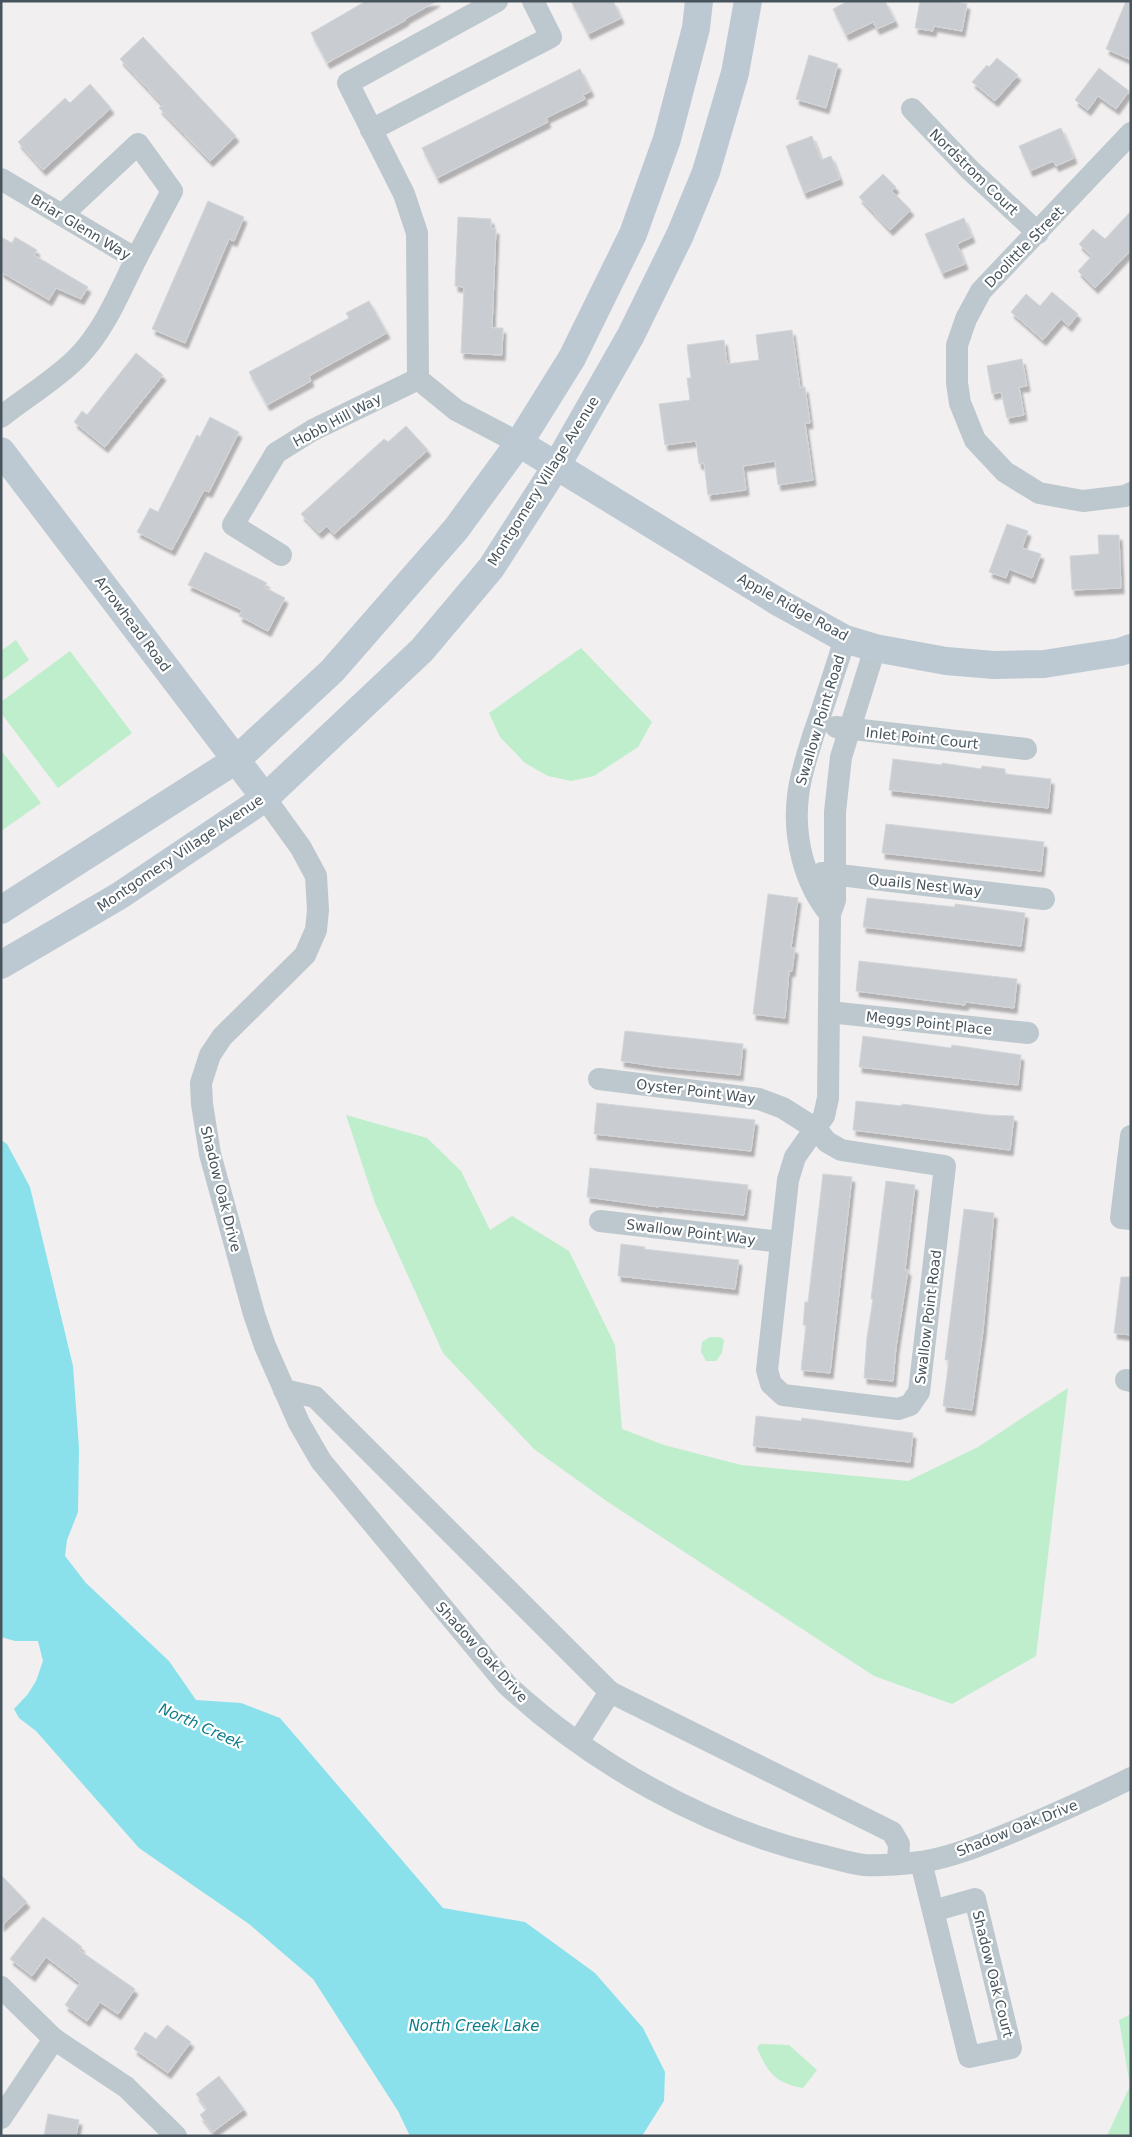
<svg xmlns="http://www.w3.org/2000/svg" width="1132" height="2137" viewBox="0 0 1132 2137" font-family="'DejaVu Sans',sans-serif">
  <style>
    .green { fill: #beeecb }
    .water { fill: #8be1eb }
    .building { fill: #c9ccd1; stroke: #d3d6da; filter: url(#shadow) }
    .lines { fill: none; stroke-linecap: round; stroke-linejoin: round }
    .street { stroke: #bdc8ce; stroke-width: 22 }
    .secondary { stroke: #bdc9d2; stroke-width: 28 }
    .labels { text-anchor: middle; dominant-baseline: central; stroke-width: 4.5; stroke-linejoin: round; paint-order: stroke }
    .street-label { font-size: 14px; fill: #47545c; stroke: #fff }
    .water-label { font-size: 15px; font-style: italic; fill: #0f7d8a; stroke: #fff }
  </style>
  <defs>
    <filter id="shadow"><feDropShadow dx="3" dy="5.5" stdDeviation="1" flood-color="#0004"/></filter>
  </defs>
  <rect width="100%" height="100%" fill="#f1efef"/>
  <g class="green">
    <polygon points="16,640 29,660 1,681 1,651"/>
    <polygon points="581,648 652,722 638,747 594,776 571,781 548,776 525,763 500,737 489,713"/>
    <polygon points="70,651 132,733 58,788 1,713 1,702"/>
    <polygon points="1,750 41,803 1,831"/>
    <polygon points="346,1115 427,1138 461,1171 490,1230 512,1216 569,1251 615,1345 622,1429 664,1445 741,1465 908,1481 978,1447 1068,1388 1036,1656 952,1704 874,1676 608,1502 534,1449 443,1353 375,1203"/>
    <polygon points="710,1337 720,1337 724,1340 722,1353 716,1361 706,1361 701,1352 702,1342"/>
    <polygon points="1131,2014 1131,2136 1107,2136 1130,2086 1119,2020"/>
    <path d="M760,2044L789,2045L817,2070L803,2088C775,2083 768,2073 757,2048Z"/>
  </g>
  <polygon class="water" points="1,1140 7,1144 30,1187 73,1366 79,1448 78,1512 67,1540 65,1556 86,1583 169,1661 196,1700 241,1703 280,1718 443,1908 525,1922 595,1973 643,2028 665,2072 664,2101 642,2136 410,2136 398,2111 313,1979 249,1924 139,1848 36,1731 19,1718 14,1709 28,1694 36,1681 43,1661 38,1641 15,1641 1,1637"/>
  <g class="building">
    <polygon points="366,1 437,1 405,19 406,20 327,63 311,33"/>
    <polygon points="571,1 613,1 621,18 588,34"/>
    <polygon points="848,1 885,1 895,21 877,29 873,22 846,35 833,9"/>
    <polygon points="920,1 950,1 967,4 962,31 934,26 933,31 915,28"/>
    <polygon points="1126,1 1131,1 1131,60 1106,49"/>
    <polygon points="143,37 236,136 210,161 159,108 163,105 120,59"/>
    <polygon points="809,55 838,64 826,108 796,99"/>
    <polygon points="997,58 1018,75 995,101 972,82 987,65 989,67"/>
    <polygon points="1099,68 1129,91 1116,109 1098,96 1088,110 1075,100"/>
    <polygon points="580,69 591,91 583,95 585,99 546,118 548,122 437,178 422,148"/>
    <polygon points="90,84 111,108 43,170 18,142 65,98 70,103"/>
    <polygon points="1061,128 1074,158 1056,166 1053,161 1030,171 1019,146"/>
    <polygon points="812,136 821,160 831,156 840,179 804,193 786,146"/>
    <polygon points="883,174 896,187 892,191 911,210 890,230 859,197"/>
    <polygon points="208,201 244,217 234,241 229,239 185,343 152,329"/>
    <polygon points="1131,211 1131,250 1095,288 1078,271 1092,256 1079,244 1093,229 1105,239"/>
    <polygon points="458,217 491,219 491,228 496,229 492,328 503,328 502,355 461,353 464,287 455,286"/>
    <polygon points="964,218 972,237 957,244 965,264 942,273 925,234"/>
    <polygon points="1,237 12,243 15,237 37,250 34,255 88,287 81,299 56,288 49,300 1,272"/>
    <polygon points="1052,292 1078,314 1069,326 1061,319 1043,340 1011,312 1026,294 1040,306"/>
    <polygon points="369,301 387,333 309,376 311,381 267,405 249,372 349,318 346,313"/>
    <polygon points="792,330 800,388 805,387 810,423 805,423 813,480 778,485 775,461 743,466 746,490 708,495 704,463 699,464 696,441 665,445 659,404 690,400 687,378 691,378 687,345 724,340 727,364 759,360 756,335"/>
    <polygon points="136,353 163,375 105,447 74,422 82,411 87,415"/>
    <polygon points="1022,359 1027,386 1019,387 1024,415 1007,418 1001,392 992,394 987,366"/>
    <polygon points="210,417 239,432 209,492 204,490 172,550 137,532 150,508 158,512 197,435 200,437"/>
    <polygon points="406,426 428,450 334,534 327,526 319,533 301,514 384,439 388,442"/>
    <polygon points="1007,524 1028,531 1022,548 1041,554 1032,578 1009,569 1006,578 989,572"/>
    <polygon points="1098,535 1119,535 1121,588 1072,590 1070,556 1099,554"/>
    <polygon points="205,552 267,583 264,587 285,598 268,631 239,616 242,610 188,585"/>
    <polygon points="893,759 942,765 942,763 981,769 982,766 1005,769 1005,774 1051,779 1048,808 889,790"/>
    <polygon points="886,824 1044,842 1041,871 882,853"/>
    <polygon points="768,894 798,898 791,948 795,948 792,971 789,971 785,1018 753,1014"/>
    <polygon points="867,898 955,907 955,904 1025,913 1021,946 863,927"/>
    <polygon points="859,961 1017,979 1014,1008 966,1002 965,1005 856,991"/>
    <polygon points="625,1031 743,1044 740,1075 661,1067 621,1061"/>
    <polygon points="863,1036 951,1048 952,1045 1021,1055 1018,1085 859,1067"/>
    <polygon points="856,1101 902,1106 902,1104 988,1115 1014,1116 1010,1150 853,1130"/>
    <polygon points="597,1103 755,1120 751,1151 594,1134"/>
    <polygon points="590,1168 748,1185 744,1215 659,1206 659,1207 587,1197"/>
    <polygon points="823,1174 852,1177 830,1373 801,1370 806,1325 803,1325 805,1302 808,1302"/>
    <polygon points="886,1181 915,1185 905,1270 908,1270 896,1347 893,1381 864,1378 867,1337 873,1299 871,1299"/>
    <polygon points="964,1209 994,1213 983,1331 972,1410 943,1406 949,1360 945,1360"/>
    <polygon points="621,1244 645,1247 644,1249 739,1260 735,1289 618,1276"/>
    <polygon points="1121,1277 1131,1277 1131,1335 1114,1333"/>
    <polygon points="756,1416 801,1421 802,1418 913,1433 910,1462 753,1446"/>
    <polygon points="1,1875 27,1902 1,1926"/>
    <polygon points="43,1917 82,1947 79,1950 135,1989 118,2014 100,2002 87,2021 65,2005 80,1983 46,1957 32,1976 10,1959"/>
    <polygon points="167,2025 191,2042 168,2073 134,2049 145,2032 156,2039"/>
    <polygon points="219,2076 244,2109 213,2132 200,2115 207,2109 196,2094"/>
    <polygon points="48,2114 79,2120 76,2136 44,2136"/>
  </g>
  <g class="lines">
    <g class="street">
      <polyline points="912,109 970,170 1038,233"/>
      <polyline points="371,130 551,37 533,1"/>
      <polyline points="1131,133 981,291 966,319 957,345 957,383 960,403 975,440 1005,472 1039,493 1083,501 1125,496 1131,493"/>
      <path d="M1,179L136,259C119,293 104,331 77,358C55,380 26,397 1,417"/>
      <polyline points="62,215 138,144 172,191 136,259"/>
      <polyline points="418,379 417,233 404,194 348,83 497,1"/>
      <polyline points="418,379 456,410 519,443"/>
      <polyline points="281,555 233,525 276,453 313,430 418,379"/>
      <polyline points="836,727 1026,749"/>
      <path d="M265,798L301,848L316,876L318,910L316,930L305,955L222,1037L210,1055L201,1083L202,1104L210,1154L254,1314L265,1346L299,1423L321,1461L507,1685C591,1763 705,1827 816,1854C831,1857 848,1863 864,1865C882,1866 903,1864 921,1862C952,1857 981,1845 1010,1833C1051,1816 1091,1798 1131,1778"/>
      <polyline points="822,873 1044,899"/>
      <path d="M830,914C804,883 793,836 798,796C800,775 808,753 814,733C825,702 835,670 845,639"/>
      <polyline points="829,1012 1028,1033"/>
      <polyline points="599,1079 759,1099 783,1108 816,1129 827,1142 841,1150 945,1166 919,1392 910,1405 898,1409 783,1395 771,1384 767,1370 788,1180 795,1157 824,1116 828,1098 830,914 835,900 835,812 841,757 875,648"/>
      <polyline points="1131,1136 1121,1218 1131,1219"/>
      <polyline points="600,1221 781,1242"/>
      <polyline points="1126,1380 1131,1381"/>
      <polyline points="284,1390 315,1397 610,1692 892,1832 899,1844 898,1863"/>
      <polyline points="578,1742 610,1692"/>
      <polyline points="921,1862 969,2057 1011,2048 975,1899 933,1911"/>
      <polyline points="1,1987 54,2039 126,2087 176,2136"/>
      <polyline points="1,2118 54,2039"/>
    </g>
    <g class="secondary">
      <polyline points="519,443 780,603 845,639 875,648 946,661 994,665 1044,664 1120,652 1131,648"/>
      <polyline points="1,451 265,798"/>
      <polyline points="1,910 236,760 332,671 456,529 519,443 572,358 633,234 667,139 696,28 699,1"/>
      <polyline points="1,965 119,896 265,798 422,650 491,568 557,465 631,335 680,235 706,172 735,73 748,1"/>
    </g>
  </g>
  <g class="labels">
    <g class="street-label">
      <text transform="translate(974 172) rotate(44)">Nordstrom Court</text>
      <text transform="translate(81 227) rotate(31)">Briar Glenn Way</text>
      <text transform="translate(1024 247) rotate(-46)">Doolittle Street</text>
      <text transform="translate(337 420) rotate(-28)">Hobb Hill Way</text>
      <text transform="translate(543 481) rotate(-58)">Montgomery Village Avenue</text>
      <text transform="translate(793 607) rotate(29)">Apple Ridge Road</text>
      <text transform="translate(133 624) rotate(53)">Arrowhead Road</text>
      <text transform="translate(820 720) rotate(-73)">Swallow Point Road</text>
      <text transform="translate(922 738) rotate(6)">Inlet Point Court</text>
      <text transform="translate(180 853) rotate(-34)">Montgomery Village Avenue</text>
      <text transform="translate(925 885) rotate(6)">Quails Nest Way</text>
      <text transform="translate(929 1023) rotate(6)">Meggs Point Place</text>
      <text transform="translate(696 1091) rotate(7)">Oyster Point Way</text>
      <text transform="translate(221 1189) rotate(76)">Shadow Oak Drive</text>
      <text transform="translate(691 1232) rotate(7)">Swallow Point Way</text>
      <text transform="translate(928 1317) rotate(-83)">Swallow Point Road</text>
      <text transform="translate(482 1652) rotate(48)">Shadow Oak Drive</text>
      <text transform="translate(1017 1828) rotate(-22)">Shadow Oak Drive</text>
      <text transform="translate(993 1974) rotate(76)">Shadow Oak Court</text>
    </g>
    <g class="water-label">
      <text transform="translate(201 1726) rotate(24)">North Creek</text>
      <text x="474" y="2026">North Creek Lake</text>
    </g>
  </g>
  <rect width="1132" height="2137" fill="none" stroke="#47545c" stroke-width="5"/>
</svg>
